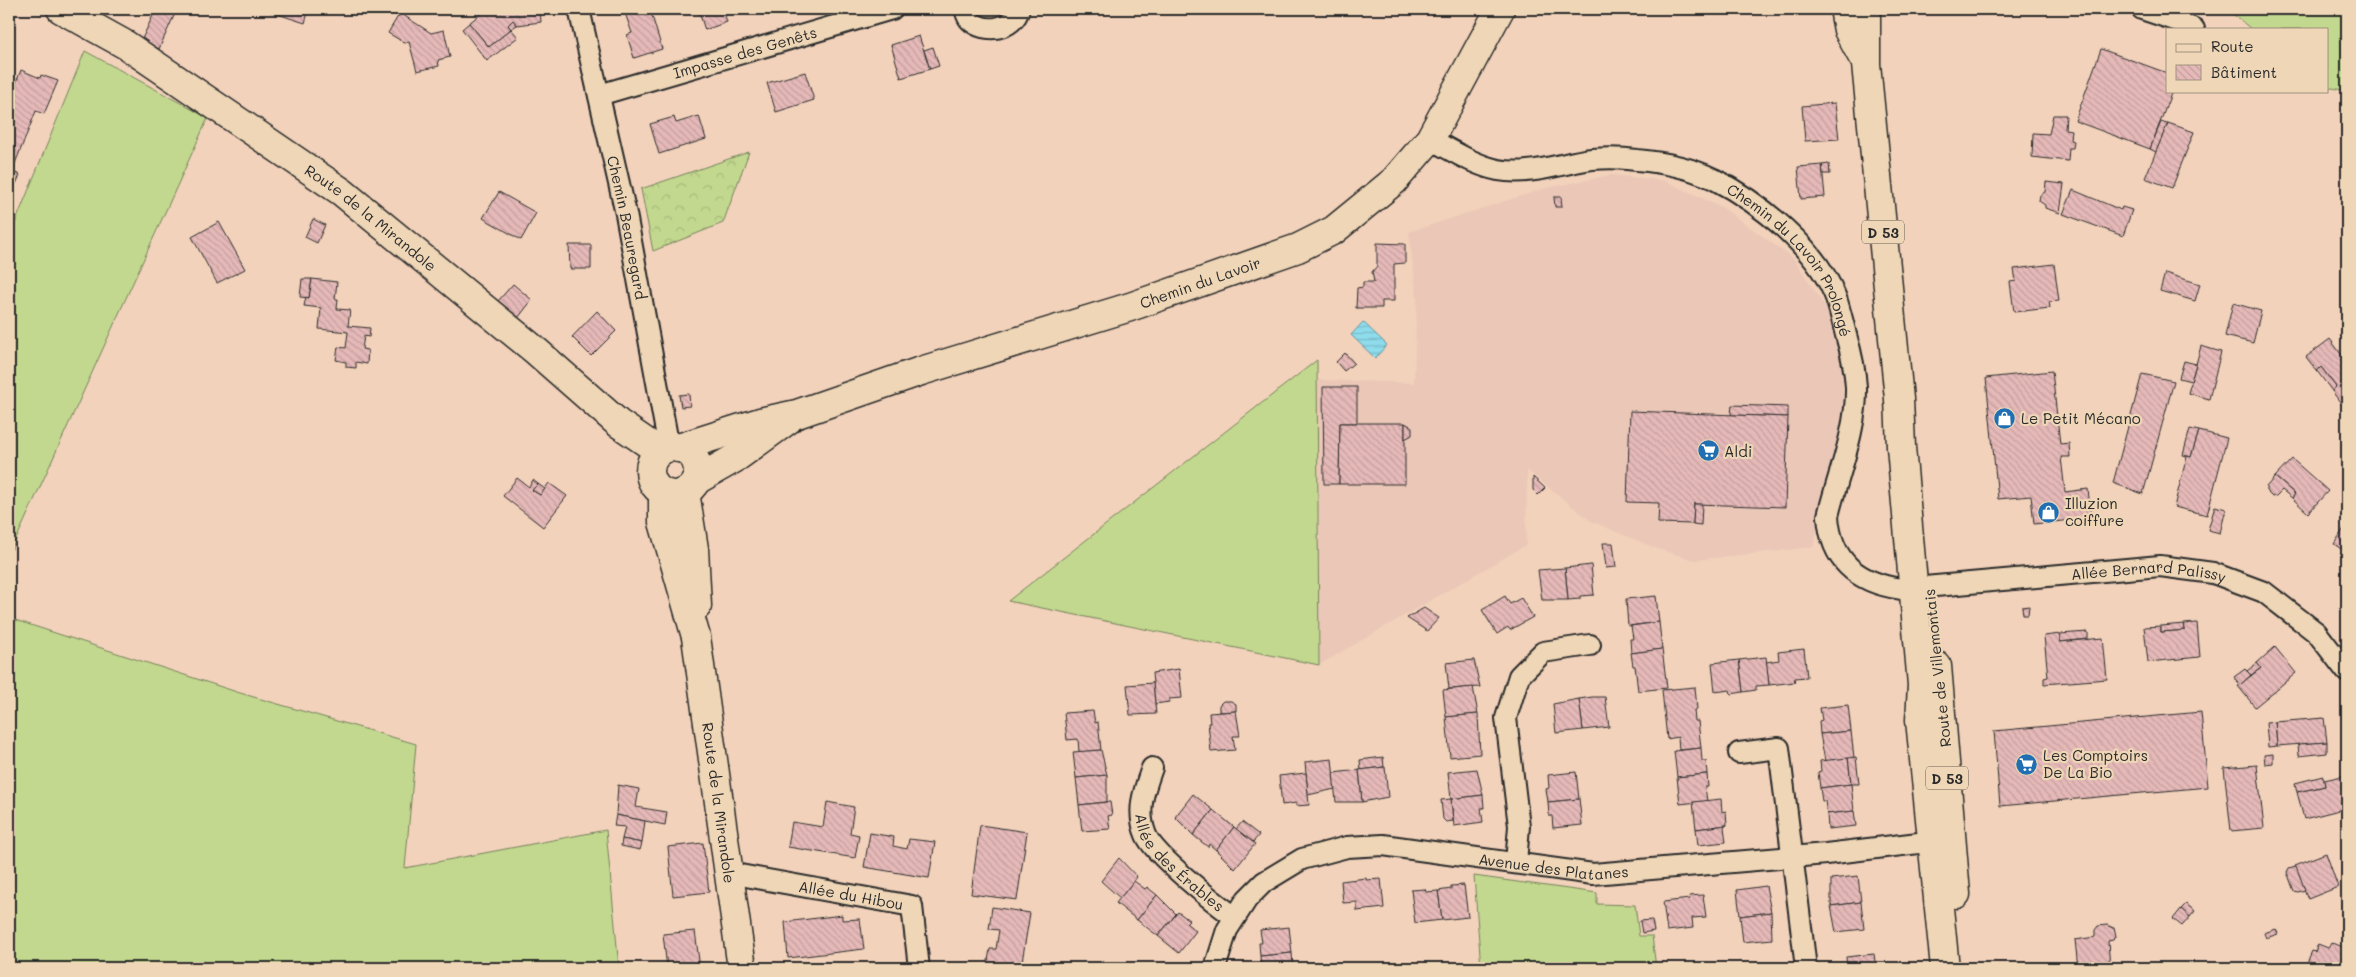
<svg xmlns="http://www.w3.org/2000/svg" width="2356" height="977" viewBox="0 0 2356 977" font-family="Mali,sans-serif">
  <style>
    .built { fill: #eac7b7 }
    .grass { fill: #c2d88e; stroke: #76825c }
    .forest { fill: url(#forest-crowns); stroke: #76825c }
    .water { fill: url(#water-rules); stroke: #66959f }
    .building { fill: url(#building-back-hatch); stroke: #2b2b2b }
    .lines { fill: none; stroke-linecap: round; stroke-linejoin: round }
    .street-casing { stroke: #2b2b2b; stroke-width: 24 }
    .secondary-casing { stroke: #2b2b2b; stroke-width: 31 }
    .primary-casing { stroke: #2b2b2b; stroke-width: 31 }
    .street { stroke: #eed6b6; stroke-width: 20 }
    .secondary { stroke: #eed6b6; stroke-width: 28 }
    .primary { stroke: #eed6b6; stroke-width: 28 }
    .labels { text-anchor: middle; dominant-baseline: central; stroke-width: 4.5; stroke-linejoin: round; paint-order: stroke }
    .shield { fill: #eed6b6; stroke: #665e55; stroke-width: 1 }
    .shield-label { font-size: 14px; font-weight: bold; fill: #2b2b2b }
    .street-label { font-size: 15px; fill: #2b2b2b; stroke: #eed6b6 }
    .poi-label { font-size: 15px; fill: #2b2b2b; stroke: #eed6b6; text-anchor: start }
  </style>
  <defs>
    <pattern id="forest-crowns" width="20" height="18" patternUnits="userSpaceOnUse" patternTransform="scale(1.25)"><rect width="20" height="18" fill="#c2d88e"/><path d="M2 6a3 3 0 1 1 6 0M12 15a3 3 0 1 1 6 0" fill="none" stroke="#a7ba7b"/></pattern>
    <pattern id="water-rules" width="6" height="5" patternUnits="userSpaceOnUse" patternTransform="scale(1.25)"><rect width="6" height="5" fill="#8edcec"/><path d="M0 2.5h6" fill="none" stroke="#7bbdcb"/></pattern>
    <pattern id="building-back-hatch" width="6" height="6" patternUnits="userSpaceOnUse" patternTransform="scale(1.25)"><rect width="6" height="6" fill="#e5b9b8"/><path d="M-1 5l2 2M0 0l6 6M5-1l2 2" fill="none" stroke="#c59f9e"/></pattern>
  </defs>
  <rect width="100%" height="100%" fill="#f2d2bb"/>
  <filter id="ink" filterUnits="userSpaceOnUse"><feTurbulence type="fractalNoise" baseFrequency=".02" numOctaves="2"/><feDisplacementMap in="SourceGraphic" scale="10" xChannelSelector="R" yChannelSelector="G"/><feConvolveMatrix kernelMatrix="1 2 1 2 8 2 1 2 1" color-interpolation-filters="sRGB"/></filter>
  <g filter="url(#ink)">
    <polygon class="built" points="1611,175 1666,181 1723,208 1794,259 1828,311 1844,364 1842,436 1813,547 1695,560 1652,547 1591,521 1527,470 1526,545 1319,665 1318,380 1414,383 1417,298 1409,232 1543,189"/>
    <g class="grass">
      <polygon points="2227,9 2347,9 2347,91 2327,87 2327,29 2251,29"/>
      <polygon points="85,51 208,118 9,555 9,238"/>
      <polygon points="1317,360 1319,665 1008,601"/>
      <polygon points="9,618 240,693 416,744 405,868 606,830 619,968 9,968"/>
      <polygon points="1474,876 1597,893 1597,904 1635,905 1639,936 1652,936 1656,968 1481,968"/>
    </g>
    <polygon class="forest" points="749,152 723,223 653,251 641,189"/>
    <polygon class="water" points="1363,322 1387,345 1375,358 1351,335"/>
    <g class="building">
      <polygon points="156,9 177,9 159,49 142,39"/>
      <polygon points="262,9 309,9 305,23"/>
      <polygon points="487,9 540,9 541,22 517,25 513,20 508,25 511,29 489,47 469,23"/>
      <polygon points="629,9 650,9 662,49 634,58 627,35 632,33 624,10"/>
      <polygon points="692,9 723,9 727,22 705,30 698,9 692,11"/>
      <polygon points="400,13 431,33 444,30 450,57 438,60 439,66 417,71 409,42 405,43 388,33"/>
      <polygon points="513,20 517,25 511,29 508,25"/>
      <polygon points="469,23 489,47 511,29 518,37 487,61 462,29"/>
      <polygon points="919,36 930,69 901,78 891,45"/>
      <polygon points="933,47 939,66 930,69 924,50"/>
      <polygon points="2101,49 2167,73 2167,91 2172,91 2150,149 2075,121"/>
      <polygon points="21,70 40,78 41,75 58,81 44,114 36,111 14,166 9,164 9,100"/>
      <polygon points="805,72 814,100 776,112 767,83"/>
      <polygon points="1835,103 1839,139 1805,141 1802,106"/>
      <polygon points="2053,115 2066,115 2065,129 2071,130 2070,140 2074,141 2073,148 2069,148 2068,161 2032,157 2033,133 2049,134"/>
      <polygon points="699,116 706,139 659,154 650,124 674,117 676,123"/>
      <polygon points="2161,122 2168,123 2156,152 2150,149"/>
      <polygon points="2168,123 2194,132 2172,188 2145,178"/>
      <polygon points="1829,164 1830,174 1823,174 1822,165"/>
      <polygon points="1822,165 1825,197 1801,199 1798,167"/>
      <polygon points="11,171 20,175 16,184 9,181"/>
      <polygon points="2046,182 2064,184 2060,213 2045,208 2045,205 2039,201 2040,195 2045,192"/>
      <polygon points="2073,190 2121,210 2122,207 2132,210 2123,236 2063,214"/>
      <polygon points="499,192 536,213 521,240 483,218"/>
      <polygon points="1554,197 1561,197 1562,207 1555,207"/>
      <polygon points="313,219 325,225 317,243 305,237"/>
      <polygon points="219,222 245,269 217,283 192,237"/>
      <polygon points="1377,243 1405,244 1405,263 1394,264 1394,301 1382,301 1382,308 1356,308 1357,288 1363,287 1363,282 1374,282 1372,272 1377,266"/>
      <polygon points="569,245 591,245 591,269 570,269"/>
      <polygon points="2054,264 2059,301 2049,302 2050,308 2014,312 2010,282 2016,281 2014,269"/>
      <polygon points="2165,273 2200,284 2195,301 2160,291"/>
      <polygon points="302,279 312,279 309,298 300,297"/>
      <polygon points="312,279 337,282 335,299 338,299 337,309 350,310 348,326 370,328 369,337 364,336 362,349 368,350 367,364 356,362 356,368 346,367 346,362 336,360 338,347 346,348 348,332 319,329 321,308 304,306 306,297 309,298"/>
      <polygon points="513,284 532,300 518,318 498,301"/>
      <polygon points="2233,303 2261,311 2253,343 2225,336"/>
      <polygon points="597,311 616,331 591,356 572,337"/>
      <polygon points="2330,339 2347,362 2347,408 2345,409 2332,391 2336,387 2321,367 2317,371 2306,357"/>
      <polygon points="2201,346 2221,352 2209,399 2188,393"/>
      <polygon points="1345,353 1354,363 1344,371 1336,362"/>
      <polygon points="2184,361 2196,364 2191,381 2179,378"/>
      <polygon points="2321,367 2336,387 2332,391 2317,371"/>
      <polygon points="2052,371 2060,444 2069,443 2070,457 2061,457 2065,492 2088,489 2091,518 2034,524 2031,496 1998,499 1986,378"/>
      <polygon points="2142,374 2174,381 2143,494 2113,483"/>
      <polygon points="1323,387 1357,387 1357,423 1340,423 1339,484 1324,484"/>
      <polygon points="689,394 690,406 681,407 679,395"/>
      <polygon points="1732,405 1788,407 1788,417 1731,415"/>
      <polygon points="1630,411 1788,417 1785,507 1694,504 1693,524 1658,523 1659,503 1627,502"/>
      <polygon points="1340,423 1405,423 1405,484 1339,484"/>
      <polygon points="1405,423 1412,427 1412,435 1405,439"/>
      <polygon points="2190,429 2199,431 2191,457 2183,455"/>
      <polygon points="2199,431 2227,438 2207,515 2174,507 2187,456 2191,457"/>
      <polygon points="2292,459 2328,491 2308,513 2292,498 2295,494 2275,477"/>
      <polygon points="1533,477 1545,488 1538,495 1533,490"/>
      <polygon points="2275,477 2295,494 2292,498 2282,490 2276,496 2272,497 2266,491 2266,487"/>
      <polygon points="517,478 529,487 533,480 538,484 532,490 540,495 549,483 567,496 543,527 503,496"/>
      <polygon points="538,484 545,489 540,495 532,490"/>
      <polygon points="1694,504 1702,504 1701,525 1693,524"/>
      <polygon points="2215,506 2226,509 2220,533 2208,530"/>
      <polygon points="2347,524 2347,553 2334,544"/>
      <polygon points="1603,543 1613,543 1616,567 1606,568"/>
      <polygon points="1591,565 1594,595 1580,596 1580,599 1568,600 1565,568"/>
      <polygon points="1565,568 1568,600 1542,600 1538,570"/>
      <polygon points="1505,596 1510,604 1521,598 1533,617 1510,630 1508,627 1497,634 1482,610"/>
      <polygon points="1656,596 1659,622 1628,626 1626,599"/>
      <polygon points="2029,606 2028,615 2023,615 2022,607"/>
      <polygon points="1424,608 1439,618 1427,631 1407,618"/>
      <polygon points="1659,622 1662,649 1631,653 1630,639 1633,639 1631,626"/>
      <polygon points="2197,623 2200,657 2148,662 2144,627 2161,626 2161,632 2185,630 2184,624"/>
      <polygon points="2184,624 2185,630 2161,632 2161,626"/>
      <polygon points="2088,632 2088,639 2060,642 2060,634"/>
      <polygon points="2060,634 2060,642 2103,638 2107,679 2044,684 2044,678 2048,677 2044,636"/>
      <polygon points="2275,647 2296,673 2255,707 2238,686 2261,668 2257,663"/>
      <polygon points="1662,649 1667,688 1638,691 1635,666 1633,666 1631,653"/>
      <polygon points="1804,649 1807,677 1794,678 1795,682 1769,685 1766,662 1779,660 1778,652"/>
      <polygon points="1766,657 1769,685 1756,686 1756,690 1743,692 1739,660"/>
      <polygon points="1474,660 1480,687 1449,689 1446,663"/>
      <polygon points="1739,660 1743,692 1731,694 1730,690 1715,692 1712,663"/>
      <polygon points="2257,663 2261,668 2251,675 2247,671"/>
      <polygon points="1179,669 1182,698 1169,699 1169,702 1155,704 1152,673"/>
      <polygon points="2245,669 2251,675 2240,685 2234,677"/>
      <polygon points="1153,683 1156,714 1130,715 1127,685"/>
      <polygon points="1473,687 1478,714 1446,717 1443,690"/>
      <polygon points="1695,687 1697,709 1694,710 1695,721 1698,721 1701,748 1679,750 1678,737 1667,739 1662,690"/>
      <polygon points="1592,697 1605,697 1609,727 1583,730 1579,699"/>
      <polygon points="1579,699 1583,730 1556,733 1553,704"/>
      <polygon points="1223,701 1231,701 1236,704 1236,711 1219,712 1219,705"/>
      <polygon points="1848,705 1851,731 1820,734 1819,721 1822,720 1820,708"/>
      <polygon points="1093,711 1095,723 1098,722 1101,750 1079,752 1078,739 1067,740 1064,713"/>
      <polygon points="1236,711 1240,736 1233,736 1235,750 1211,752 1208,723 1210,723 1209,713"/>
      <polygon points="2201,712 2208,787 2000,806 1994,731"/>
      <polygon points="1478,714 1480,754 1450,757 1446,717"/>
      <polygon points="2324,718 2327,742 2277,746 2275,722"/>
      <polygon points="2275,722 2277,746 2268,747 2266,723"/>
      <polygon points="1851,731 1854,758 1825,761 1820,734"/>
      <polygon points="2327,742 2327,753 2299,756 2298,744"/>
      <polygon points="1701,748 1702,761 1706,761 1707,774 1677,777 1674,751"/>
      <polygon points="1101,750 1107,775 1076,778 1073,752"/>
      <polygon points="2273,754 2273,763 2265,764 2264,755"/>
      <polygon points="1383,757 1384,767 1361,770 1360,760"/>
      <polygon points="1856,757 1859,784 1851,784 1848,758"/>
      <polygon points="1848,758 1851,784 1820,788 1818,772 1821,771 1820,761"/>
      <polygon points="1332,759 1335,789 1308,795 1305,762"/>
      <polygon points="2257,765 2264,828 2231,831 2224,768"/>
      <polygon points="1385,767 1388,797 1362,802 1359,770"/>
      <polygon points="1477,769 1483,795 1451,799 1448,772"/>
      <polygon points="1359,770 1362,802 1336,802 1333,773"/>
      <polygon points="1576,772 1579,799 1548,802 1546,789 1549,788 1548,775"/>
      <polygon points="1306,773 1309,805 1296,806 1296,803 1282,805 1279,776"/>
      <polygon points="1707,774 1708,787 1705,787 1707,801 1680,804 1677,777"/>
      <polygon points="1107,775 1107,802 1079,805 1076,778"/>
      <polygon points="2347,775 2347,808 2304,819 2297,792 2325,786 2324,780"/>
      <polygon points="2323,776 2325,786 2297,792 2295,783"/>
      <polygon points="1851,784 1854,811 1827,814 1825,801 1822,801 1820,788"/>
      <polygon points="618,785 639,789 636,807 667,812 665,825 616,815"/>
      <polygon points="1193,794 1213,810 1193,835 1175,817"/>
      <polygon points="1483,795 1484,808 1481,808 1483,822 1454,826 1451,799"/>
      <polygon points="1451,799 1453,821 1446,822 1443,819 1441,800"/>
      <polygon points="1579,799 1582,825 1553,828 1552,816 1549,816 1548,802"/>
      <polygon points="1721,799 1722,812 1726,811 1727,825 1696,829 1693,802"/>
      <polygon points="827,802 854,807 850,833 859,835 855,858 788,847 792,822 823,827"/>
      <polygon points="1107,802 1110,802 1112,815 1108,816 1110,829 1082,831 1079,805"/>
      <polygon points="1213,810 1234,827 1216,850 1209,844 1208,847 1193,835"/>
      <polygon points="1854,811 1856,826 1828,829 1827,814"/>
      <polygon points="616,815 645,821 642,843 622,839 625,827 614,826"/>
      <polygon points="1242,822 1259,835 1253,842 1236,829"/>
      <polygon points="980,825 1027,832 1017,900 971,894"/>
      <polygon points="1727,825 1724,827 1726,842 1698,845 1696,829"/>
      <polygon points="1234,827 1255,844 1235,869 1216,850"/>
      <polygon points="870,833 894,837 893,846 907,849 909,839 935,842 929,878 864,867"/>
      <polygon points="622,839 642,843 640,850 621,846"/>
      <polygon points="703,843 709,892 673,896 668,847"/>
      <polygon points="2326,853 2338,887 2308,899 2295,865"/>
      <polygon points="1119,858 1137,877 1120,898 1101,881"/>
      <polygon points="2296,866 2305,890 2298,892 2294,891 2287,872 2289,868"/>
      <polygon points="1858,876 1861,902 1831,906 1831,879"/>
      <polygon points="1366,878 1366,880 1381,879 1384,908 1357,911 1357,902 1343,903 1341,881"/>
      <polygon points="1134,881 1145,889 1147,887 1157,895 1137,920 1116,903"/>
      <polygon points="1464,885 1468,917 1442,920 1438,891 1451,889 1451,886"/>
      <polygon points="1766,886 1771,912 1740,916 1737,890"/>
      <polygon points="1425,889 1426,892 1438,891 1442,920 1415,923 1411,890"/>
      <polygon points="1157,895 1176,914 1158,936 1137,920"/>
      <polygon points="1703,895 1706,917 1692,918 1693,928 1667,931 1663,902 1690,899 1689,896"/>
      <polygon points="1861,902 1864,929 1836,932 1831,906"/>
      <polygon points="2186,904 2195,911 2190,917 2181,909"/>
      <polygon points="992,907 1030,913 1021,968 987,967 990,949 996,949 999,930 989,929"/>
      <polygon points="2181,909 2190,917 2182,926 2173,919"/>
      <polygon points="1178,912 1189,920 1186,923 1196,931 1179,953 1158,936"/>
      <polygon points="1771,912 1772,939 1743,942 1740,916"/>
      <polygon points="842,915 842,920 860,919 864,949 788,958 785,922"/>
      <polygon points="1652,920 1654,931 1642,933 1640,921"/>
      <polygon points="2107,925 2114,928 2116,937 2113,940 2108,941 2110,968 2078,968 2075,940 2095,937 2095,930 2098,926"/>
      <polygon points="1289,927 1292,953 1260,956 1259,943 1262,943 1260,930"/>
      <polygon points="2276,929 2278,934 2266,938 2264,933"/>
      <polygon points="695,931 700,968 667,968 663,934"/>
      <polygon points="2331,942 2347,949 2347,968 2308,968 2309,966 2306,965 2312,951 2315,952 2318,944 2328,948"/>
      <polygon points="1292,953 1293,968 1261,968 1260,956"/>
      <polygon points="1874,954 1876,968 1847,968 1846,957"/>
    </g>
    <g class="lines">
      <defs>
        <g id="street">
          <path id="s1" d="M579,9L626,214L669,448"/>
          <path d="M965,9C966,12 967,17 970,20C984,34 1014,30 1019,9"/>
          <polyline points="2142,9 2178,21 2194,29"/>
          <path id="s2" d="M599,95L892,9"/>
          <path id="s3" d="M1430,139C1451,150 1474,165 1498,170C1530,176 1561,163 1592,159C1607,158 1622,158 1637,160C1662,162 1691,168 1714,179C1760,203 1817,248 1836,298C1840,310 1843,323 1846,335C1851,352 1855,369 1856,387C1857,430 1838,474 1828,516C1831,562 1858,583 1902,589L2160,566L2213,573L2264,592L2317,633L2347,672"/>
          <polyline points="1739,753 1779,748 1806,968"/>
          <path id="s4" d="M1152,768C1144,790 1136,811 1146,835C1154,855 1216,904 1235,917"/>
          <polyline points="1516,863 1519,826 1506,718 1519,676 1543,652 1590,645"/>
          <path id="s5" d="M729,873L912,906L919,968"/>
          <path id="s6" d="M1215,968L1227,930L1247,899L1264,882L1302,859L1347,847L1383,845L1593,874L1826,854L1944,840"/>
        </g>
        <g id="secondary">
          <path id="s7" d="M61,9L126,45L342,192L536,351L618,423L656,449L662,450"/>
          <circle cx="674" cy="471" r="24"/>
          <path id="s8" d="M678,448L760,422L797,414L921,371L1130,307L1298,248L1334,230L1394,181L1430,139L1500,9"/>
          <polyline points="695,481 737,457 788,420"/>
          <polyline points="685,492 694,549 697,606"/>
          <path id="s9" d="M663,493V522L696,637L742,968"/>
        </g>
        <g id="primary">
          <polyline points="1844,9 1848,30 1862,56"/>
          <polyline points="1866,9 1866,64 1899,399 1901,447 1922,685 1920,720 1945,968"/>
          <polyline points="1937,666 1956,894"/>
        </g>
      </defs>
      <use href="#street" class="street-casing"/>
      <use href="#secondary" class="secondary-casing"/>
      <use href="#primary" class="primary-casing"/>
      <use href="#street" class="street"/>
      <use href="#secondary" class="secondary"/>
      <use href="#primary" class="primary"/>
    </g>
  </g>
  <defs>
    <symbol id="shop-disc" viewBox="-11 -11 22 22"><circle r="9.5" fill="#1f6fb2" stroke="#eed6b6"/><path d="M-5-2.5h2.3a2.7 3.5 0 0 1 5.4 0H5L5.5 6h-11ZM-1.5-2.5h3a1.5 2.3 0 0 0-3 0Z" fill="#fff"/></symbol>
    <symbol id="supermarket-disc" viewBox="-11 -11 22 22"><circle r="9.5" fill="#1f6fb2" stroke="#eed6b6"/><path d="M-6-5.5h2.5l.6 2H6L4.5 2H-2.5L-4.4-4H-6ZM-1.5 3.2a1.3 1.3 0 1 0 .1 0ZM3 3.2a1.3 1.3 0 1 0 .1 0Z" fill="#fff"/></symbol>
  </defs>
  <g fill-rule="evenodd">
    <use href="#shop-disc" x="1992" y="406" width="25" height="25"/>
    <use href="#supermarket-disc" x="1696" y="438" width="25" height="25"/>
    <use href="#shop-disc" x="2036" y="500" width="25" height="25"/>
    <use href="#supermarket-disc" x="2014" y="752" width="25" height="25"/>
  </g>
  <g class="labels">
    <g class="shield">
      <rect x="1862" y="220.5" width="42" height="23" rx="4"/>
      <rect x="1926" y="766.5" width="42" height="23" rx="4"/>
    </g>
    <g class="shield-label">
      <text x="1883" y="232">D 53</text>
      <text x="1947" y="778">D 53</text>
    </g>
    <g class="street-label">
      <text stroke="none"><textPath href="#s2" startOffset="152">Impasse des Genêts</textPath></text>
      <text stroke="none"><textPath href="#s7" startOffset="374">Route de la Mirandole</textPath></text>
      <text stroke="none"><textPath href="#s1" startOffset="224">Chemin Beauregard</textPath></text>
      <text stroke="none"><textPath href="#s3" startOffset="410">Chemin du Lavoir Prolongé</textPath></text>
      <text stroke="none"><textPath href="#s8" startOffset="548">Chemin du Lavoir</textPath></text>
      <text stroke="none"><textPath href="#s3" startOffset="1055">Allée Bernard Palissy</textPath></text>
      <text transform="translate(1937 668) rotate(-96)">Route de Villemontais</text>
      <text stroke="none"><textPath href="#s9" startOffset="316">Route de la Mirandole</textPath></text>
      <text stroke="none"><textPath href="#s4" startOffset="111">Allée des Érables</textPath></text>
      <text stroke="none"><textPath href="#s6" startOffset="400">Avenue des Platanes</textPath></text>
      <text stroke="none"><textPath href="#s5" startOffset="124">Allée du Hibou</textPath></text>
    </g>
    <g class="poi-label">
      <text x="2021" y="418">Le Petit Mécano</text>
      <text x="1724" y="451">Aldi</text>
      <text x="2065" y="503">Illuzion<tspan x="2065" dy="17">coiffure</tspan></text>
      <text x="2043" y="755">Les Comptoirs<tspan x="2043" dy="17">De La Bio</tspan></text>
    </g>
  </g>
  <rect width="2356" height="977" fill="none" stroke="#eed6b6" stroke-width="30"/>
  <rect x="15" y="15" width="2326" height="947" fill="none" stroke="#2b2b2b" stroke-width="2" filter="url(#ink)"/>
  <rect x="2166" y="28" width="162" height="65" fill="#eed6b6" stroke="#a0927e"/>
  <rect x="2176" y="44" width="25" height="8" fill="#eed6b6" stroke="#a0927e"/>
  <text x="2211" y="52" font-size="15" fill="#2b2b2b">Route</text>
  <rect x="2176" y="65" width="25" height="15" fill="url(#building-back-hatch)" stroke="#a0927e"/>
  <text x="2211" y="78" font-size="15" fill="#2b2b2b">Bâtiment</text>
</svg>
